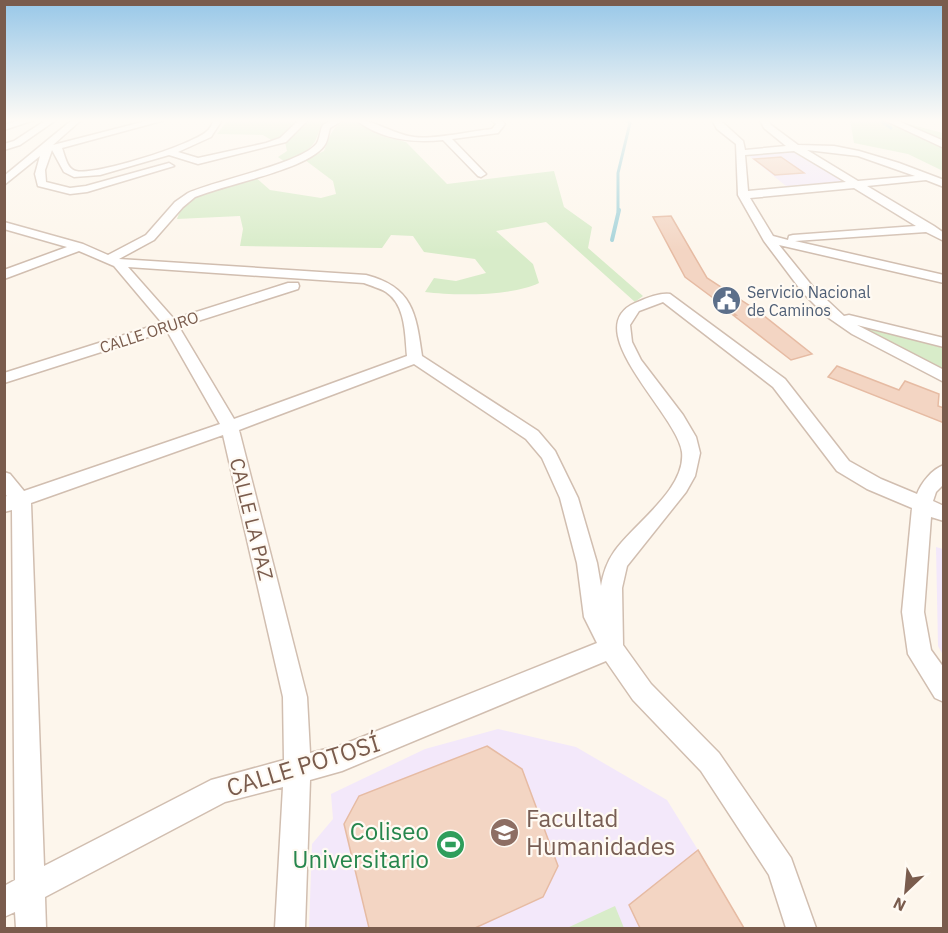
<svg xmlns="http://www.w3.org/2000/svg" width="948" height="933" viewBox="0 0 948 933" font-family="'IBM Plex Sans',sans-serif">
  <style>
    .education { fill: #f3e8fa }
    .green { fill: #d8ecc9 }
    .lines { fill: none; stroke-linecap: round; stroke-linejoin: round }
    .stream-far1 { stroke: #a5d3da; stroke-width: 3 }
    .stream { stroke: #a5d3da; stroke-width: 4 }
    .building { fill: #f3d5c3; stroke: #e6bba3; stroke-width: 1.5 }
    .minor-casing { stroke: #d1beb0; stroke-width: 3 }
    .minor { fill: #fff; fill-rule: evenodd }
    .labels { text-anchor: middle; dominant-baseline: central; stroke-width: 4.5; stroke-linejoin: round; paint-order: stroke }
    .far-service-label { font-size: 16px; fill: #4e5e75; stroke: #fffaf3; text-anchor: start }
    .far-street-label { font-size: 16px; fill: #7a5c4d; stroke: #fffaf3 }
    .street-label { font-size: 20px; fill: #7a5c4d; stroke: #fffaf3 }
    .near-street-label { font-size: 24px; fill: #7a5c4d; stroke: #fffaf3 }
    .near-education-label { font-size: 24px; fill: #785e54; stroke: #fffaf3; text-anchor: start }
    .near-leisure-label { font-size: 24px; fill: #27864d; stroke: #fffaf3; text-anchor: end }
  </style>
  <rect width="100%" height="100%" fill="#fdf6ec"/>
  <g class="education">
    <polygon points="794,150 847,182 786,186 748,155"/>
    <polygon points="936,547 943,549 943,655 938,646"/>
    <polygon points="498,729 576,747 667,800 698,850 744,928 309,928 312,844 333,819 331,794 425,749"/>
  </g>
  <g class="green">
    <path d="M228,120H337L327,123L319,130C315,150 302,153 285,162L278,157L287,151L285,142L273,141L263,135L217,134Z"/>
    <polygon points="850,120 893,120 943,133 943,171 908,154 854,143"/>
    <path d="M347,121L357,122L385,137L406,142L447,184L554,171L564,207L592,227L588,248L643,296L635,302L546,222L496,231L533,264L539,283C512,296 456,296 425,292L434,278L456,281L486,273L475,259L424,252L413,236L391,235L382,248L240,246L243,229L240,216L177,219C185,191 230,184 254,176L270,190L321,198L336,194L333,181L305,160L324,151C329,138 332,125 347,121Z"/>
    <polygon points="864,327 943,348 943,371 865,330"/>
    <polygon points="615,906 624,928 567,928"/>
  </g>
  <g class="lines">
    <g class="stream-far1">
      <polyline points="880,120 891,128"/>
      <polyline points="618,211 618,173 630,123 626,120"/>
    </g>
    <polyline class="stream" points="612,240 619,210"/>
  </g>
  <g class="building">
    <polygon points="781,157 804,173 775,175 754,159"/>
    <polygon points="671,216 707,278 758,311 812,354 791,360 733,315 736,315 685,277 653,217"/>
    <polygon points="837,366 899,390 905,381 939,394 938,406 944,408 944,423 828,377"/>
    <polygon points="487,746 522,769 558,866 543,897 475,928 369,928 344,824 359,796"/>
    <polygon points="698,850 744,928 640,928 629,905"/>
  </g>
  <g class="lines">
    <defs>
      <g id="minor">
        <polygon points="20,120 34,120 4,130 4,125"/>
        <polygon points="46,120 56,120 20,145 4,150 4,144 14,141"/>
        <path d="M72,120H81L53,145L150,120H165L62,148C65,156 67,169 76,171C95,176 191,145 206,132C210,129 212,125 214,120H222L211,137L178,152L198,158L266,143L280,138L299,120H308L286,142L198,164L169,155L100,175L74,177L64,172L52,150L45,170L46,182L70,188L86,186L169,163L174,166L87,192L70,194L38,186L35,174L40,156L4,185V176Z"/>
        <path d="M332,120H343L330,128C328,134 328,141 324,146C306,170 226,184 195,197L183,207L154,240L119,259L366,275C413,287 416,314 422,356L538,431L555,451L578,498L597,563L601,586C603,574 607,562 614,552C633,524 686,490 682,452C678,415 577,329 635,303C644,299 660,292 670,294L785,379L849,461L881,479L917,494C921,483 932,469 944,465V484L936,492L933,501L944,506V521L931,517L924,612L931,650L944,668V702L935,698L908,654L902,612L912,508L867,489L837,471L773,387L663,302L639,311L630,325L632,342L641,360L683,415L696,437L700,453L695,476L686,492L627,566L622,588L623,645L651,684L719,753L791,858L816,928H786L769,875L701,771L633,700L606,661L342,771L310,780L305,928H275L283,787L225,802L45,897L46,928H16L15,912L4,917V886L15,880L12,510L4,512V497L7,496L4,493V472L10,474L24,491L220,424L167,331L4,383V373L162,323L114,266L79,251L4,279V270L67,247L4,229V222L83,244L108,255L146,235L175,202L188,193C214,181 303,163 317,143C320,138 320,130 323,125ZM128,267L364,283C371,286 380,288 386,292C406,305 405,335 407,356L234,419L179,327L298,289L299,286L298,283H288L174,319ZM414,364L526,439L542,458L560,498L577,563L584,617L597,643L342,745L310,753L307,697L239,430ZM223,435L283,697L284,760L211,780L44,866L31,503Z"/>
        <path d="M356,120C375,120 392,134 414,137C433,140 471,131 492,129L496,124L491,120H501L505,124L498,133L452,139L484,172L486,174L481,177L478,176L443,140C412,143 382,140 356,120Z"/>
        <path d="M712,120H720L743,141L745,150L786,146L764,128L760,120H768L771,125L798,145L834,146L859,151L899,163L944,180V187L926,180L867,186L934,226L944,233V241L926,232L795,241L944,275V283L779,245L813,287L844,316L849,315L944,338V347L857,325L944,370V382L852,334L826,316L803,293L764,241L738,195L736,144L717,129ZM807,150L858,156L915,176L858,181ZM794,151L846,182L748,191L745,155ZM854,188L916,226L793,235L789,236L788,240L773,236L750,198Z"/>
        <polygon points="884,120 896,120 944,141 944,148"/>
      </g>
    </defs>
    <use href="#minor" class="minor-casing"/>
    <use href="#minor" class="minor"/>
  </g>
  <linearGradient id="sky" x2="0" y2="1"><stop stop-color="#97c7e8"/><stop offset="0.48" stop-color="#fefbf6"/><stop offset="1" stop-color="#fefbf6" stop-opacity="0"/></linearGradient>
  <rect width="948" height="251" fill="url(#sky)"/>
  <defs>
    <symbol id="civic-disc" viewBox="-11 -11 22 22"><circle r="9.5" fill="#5c6f8a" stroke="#fffaf3"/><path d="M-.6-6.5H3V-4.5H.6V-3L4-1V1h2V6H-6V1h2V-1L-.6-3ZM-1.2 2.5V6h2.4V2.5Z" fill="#fff"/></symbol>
    <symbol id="university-disc" viewBox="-11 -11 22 22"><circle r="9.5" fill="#8d6e63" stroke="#fffaf3"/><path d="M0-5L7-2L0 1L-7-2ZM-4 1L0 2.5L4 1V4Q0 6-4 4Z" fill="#fff"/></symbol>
    <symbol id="stadium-disc" viewBox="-11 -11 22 22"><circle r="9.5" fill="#2e9e5b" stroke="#fffaf3"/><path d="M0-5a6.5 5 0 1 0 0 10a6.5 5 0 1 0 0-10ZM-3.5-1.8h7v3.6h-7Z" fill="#fff"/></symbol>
  </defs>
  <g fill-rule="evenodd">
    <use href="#civic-disc" x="710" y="284" width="33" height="33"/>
    <use href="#university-disc" x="488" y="816" width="33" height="33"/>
    <use href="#stadium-disc" x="434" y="828" width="33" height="33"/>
  </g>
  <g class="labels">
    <g class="far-service-label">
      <text x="747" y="292">Servicio Nacional<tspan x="747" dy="18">de Caminos</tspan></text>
    </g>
    <g class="far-street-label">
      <text transform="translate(149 332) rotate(-18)">CALLE ORURO</text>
    </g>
    <g class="street-label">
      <text transform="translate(252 519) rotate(76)">CALLE LA PAZ</text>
    </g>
    <g class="near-street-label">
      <text transform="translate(303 765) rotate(-17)">CALLE POTOSÍ</text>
    </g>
    <g class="near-education-label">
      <text x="526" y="818">Facultad<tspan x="526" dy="28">Humanidades</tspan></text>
    </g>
    <g class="near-leisure-label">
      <text x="429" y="831">Coliseo<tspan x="429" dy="28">Universitario</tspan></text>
    </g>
  </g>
  <rect width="948" height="933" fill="none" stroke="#7a5c4d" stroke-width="12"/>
  <g transform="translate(906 891) rotate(206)" stroke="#fffaf3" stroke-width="4.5" paint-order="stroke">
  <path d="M0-4.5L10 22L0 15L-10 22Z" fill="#7a5c4d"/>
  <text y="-9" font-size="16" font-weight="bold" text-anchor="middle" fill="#7a5c4d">N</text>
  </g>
</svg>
